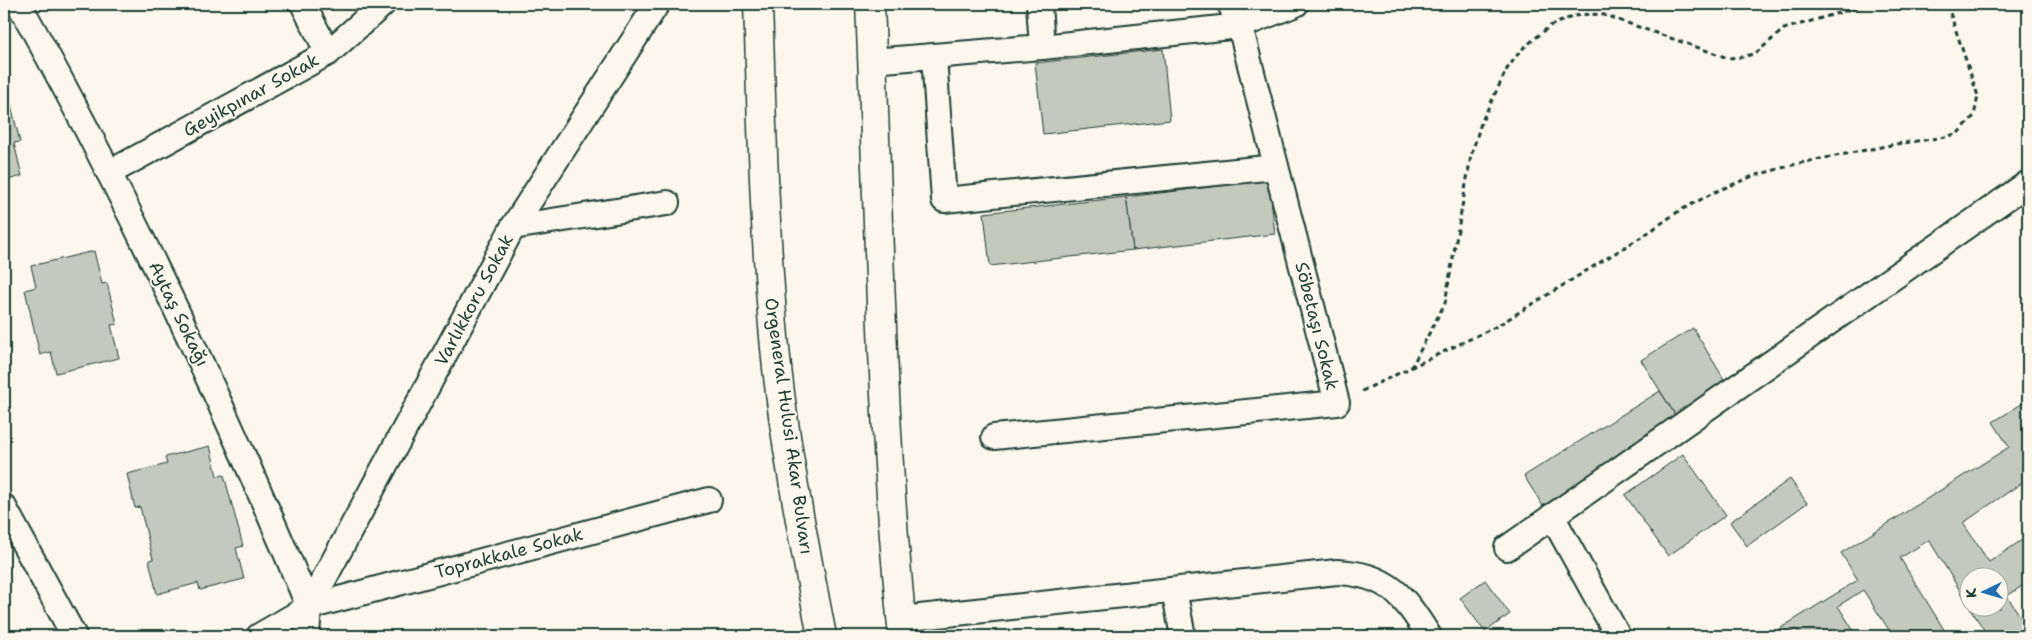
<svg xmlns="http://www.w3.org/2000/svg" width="2032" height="640" viewBox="0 0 2032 640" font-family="'Shantell Sans',sans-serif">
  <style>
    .building { fill: #c4c9be; stroke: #1f3d34 }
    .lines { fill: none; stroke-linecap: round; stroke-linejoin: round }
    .street-casing { stroke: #1f3d34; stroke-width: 28 }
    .primary-casing { stroke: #1f3d34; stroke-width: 31 }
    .path { stroke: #1f3d34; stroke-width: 3; stroke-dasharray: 5 4; stroke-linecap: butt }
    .street { stroke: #fbf7ec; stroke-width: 24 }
    .primary { stroke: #fbf7ec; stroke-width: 28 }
    .labels { text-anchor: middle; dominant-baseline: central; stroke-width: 4; stroke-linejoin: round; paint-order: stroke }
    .street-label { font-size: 18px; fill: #1f3d34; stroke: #fbf7ec }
  </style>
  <rect width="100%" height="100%" fill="#fbf7ec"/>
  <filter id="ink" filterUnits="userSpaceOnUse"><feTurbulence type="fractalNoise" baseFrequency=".02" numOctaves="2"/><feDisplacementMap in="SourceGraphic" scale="10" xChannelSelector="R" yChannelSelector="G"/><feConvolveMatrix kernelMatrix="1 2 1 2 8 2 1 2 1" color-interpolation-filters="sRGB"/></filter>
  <g filter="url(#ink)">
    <g class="building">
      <polygon points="1163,49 1170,120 1043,134 1035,63"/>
      <polygon points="4,99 4,102 10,101 20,142 14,143 22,176 4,181"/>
      <polygon points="1269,180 1275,234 1133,250 1126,197"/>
      <polygon points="1126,197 1133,250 990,266 984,213"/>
      <polygon points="94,251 102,284 107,283 117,324 111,325 119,358 56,373 51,352 40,355 25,290 36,287 31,266"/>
      <polygon points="1693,328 1730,389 1679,421 1641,360"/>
      <polygon points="1660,391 1679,421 1543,506 1524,476"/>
      <polygon points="2028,400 2028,483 2026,480 1963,523 1989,562 2028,536 2028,582 2007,596 2028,628 2028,636 1988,636 1970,608 2000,608 2000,578 1970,578 1970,607 1929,540 1900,558 1948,636 1893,636 1863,590 1838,606 1857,636 1801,636 1796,629 1784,636 1768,636 1858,580 1841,553 2009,447 1993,422"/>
      <polygon points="210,446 217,476 224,475 243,546 236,548 244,579 200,590 198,583 157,594 149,560 153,559 140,507 135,508 127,474 167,464 165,457"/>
      <polygon points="1683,454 1726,515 1668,556 1625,495"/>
      <polygon points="1790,479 1807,503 1747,546 1730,522"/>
      <polygon points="1485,580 1510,614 1485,632 1460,598"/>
    </g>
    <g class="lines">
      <defs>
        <g id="street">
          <path d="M19,4C128,198 222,401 309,607L307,636"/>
          <polyline points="303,4 328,53"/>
          <polyline points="1039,4 1042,47"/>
          <polyline points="934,56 944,200 1276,167"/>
          <polyline points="872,61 1042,47 1240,26 1296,4"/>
          <polyline points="109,173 328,53 383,4"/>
          <polyline points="513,227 667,203"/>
          <polyline points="994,437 1337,403 1240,26 1230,4"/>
          <polyline points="4,507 74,636"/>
          <polyline points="1552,516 1618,636"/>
          <polyline points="1507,548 2028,183"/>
          <polyline points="1174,590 1183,636"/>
          <polyline points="309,607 513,227 657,4"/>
          <path d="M901,619L1337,572C1388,574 1404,596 1429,636"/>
          <polyline points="259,636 309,607 709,500"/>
        </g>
        <g id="primary">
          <path d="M758,4C762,119 764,234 775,348C784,443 804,543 822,636"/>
          <path d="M870,4C879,215 881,426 903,636"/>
        </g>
      </defs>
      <use href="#street" class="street-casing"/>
      <use href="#primary" class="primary-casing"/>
      <g class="path">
        <polyline points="1411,368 1445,303 1471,156 1481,123 1507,69 1521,50 1550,26 1574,16 1589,14 1604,15 1728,58 1743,57 1756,53 1784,29 1869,4"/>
        <polyline points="1362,391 1497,326 1646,234 1679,211 1715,192 1753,176 1800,163 1896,144 1946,137 1958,133 1974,116 1978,96 1947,4"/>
      </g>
      <use href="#street" class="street"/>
      <use href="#primary" class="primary"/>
    </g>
  </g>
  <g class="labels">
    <g class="street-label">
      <text transform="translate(251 95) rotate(-29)">Geyikpınar Sokak</text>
      <text transform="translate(474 300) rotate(-62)">Varlıkkoru Sokak</text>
      <text transform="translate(179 314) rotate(64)">Aytaş Sokağı</text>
      <text transform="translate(1317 326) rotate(76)">Söbetaşı Sokak</text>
      <text transform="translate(789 426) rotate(82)">Orgeneral Hulusi Akar Bulvarı</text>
      <text transform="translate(509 553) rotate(-15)">Toprakkale Sokak</text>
    </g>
  </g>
  <rect width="2032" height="640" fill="none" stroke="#fbf7ec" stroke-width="20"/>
  <rect x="10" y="10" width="2012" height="620" fill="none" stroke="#1f3d34" stroke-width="2" filter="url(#ink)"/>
  <g transform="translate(1984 592) rotate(265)"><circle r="24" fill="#fbf7ec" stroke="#a3ada2"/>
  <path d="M0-4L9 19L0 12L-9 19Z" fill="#1f6fb2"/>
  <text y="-8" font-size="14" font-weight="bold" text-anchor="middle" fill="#1f3d34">K</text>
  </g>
</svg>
